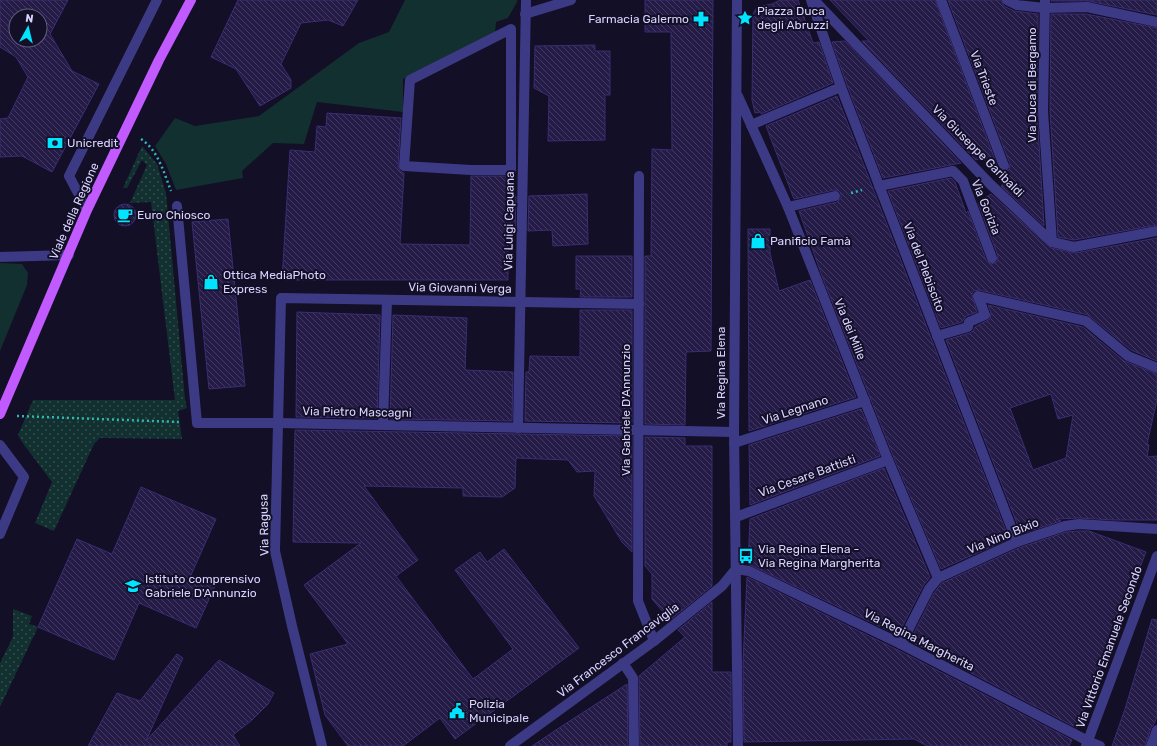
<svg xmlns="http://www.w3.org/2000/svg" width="1157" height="746" viewBox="0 0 1157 746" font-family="Rubik,sans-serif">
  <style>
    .grass { fill: #12302f }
    .garden { fill: url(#garden-dots) }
    .building { fill: url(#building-back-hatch); stroke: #3b2d73; fill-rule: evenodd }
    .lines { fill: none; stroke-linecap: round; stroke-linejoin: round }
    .path { stroke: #2fb8b0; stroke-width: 2.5; stroke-dasharray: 2 3; stroke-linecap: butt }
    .minor { stroke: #3d3a85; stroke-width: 10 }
    .major { stroke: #c25bff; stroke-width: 10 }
    .labels { text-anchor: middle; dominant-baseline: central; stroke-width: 4; stroke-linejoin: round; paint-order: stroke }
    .poi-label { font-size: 12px; fill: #d9d4ff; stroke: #130f26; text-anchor: start }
    .street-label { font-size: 12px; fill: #d9d4ff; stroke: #130f26 }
  </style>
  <defs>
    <pattern id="garden-dots" width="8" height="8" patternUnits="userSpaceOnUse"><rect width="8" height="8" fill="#12302f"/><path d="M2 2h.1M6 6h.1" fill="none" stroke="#344d4e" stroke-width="1.8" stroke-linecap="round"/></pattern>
    <pattern id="building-back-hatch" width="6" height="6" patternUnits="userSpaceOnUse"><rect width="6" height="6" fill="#241b47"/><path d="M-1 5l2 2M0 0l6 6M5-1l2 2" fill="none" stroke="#433b63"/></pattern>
  </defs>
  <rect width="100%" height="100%" fill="#130f26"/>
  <g class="grass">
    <polygon points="405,0 517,0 517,2 508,18 496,22 495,33 403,79 403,112 317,102 304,144 273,143 242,171 243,178 176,190 166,164 155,146 175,118 195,126 259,116 359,43 389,32"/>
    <polygon points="0,263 22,264 28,273 27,285 0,351"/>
  </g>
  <g class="garden">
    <polygon points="142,146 157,164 166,193 185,399 187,408 178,411 182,439 100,438 94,444 54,531 35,523 52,482 22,442 18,435 33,400 175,400 151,202 130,203 147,165 142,160 127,188 123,188"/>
    <polygon points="13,609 32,616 29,624 38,627 0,707 0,663 13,637"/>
  </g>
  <g class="building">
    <path d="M0,0H68L50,34L72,71L99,84L52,172L22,156L0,157V119L8,118L28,77L16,57L0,47ZM16,16H40V40H16Z"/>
    <polygon points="238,0 358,0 343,26 328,20 301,23 281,64 291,80 291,88 260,106 236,69 211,57"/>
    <polygon points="645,0 713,0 711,351 686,352 685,425 645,424 645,256 651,256 652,149 672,150 671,32 645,32"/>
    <polygon points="780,0 798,0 813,43 819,42 833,83 761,114 761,112 755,113 752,100 753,14 757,7 772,4"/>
    <polygon points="830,0 935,0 998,168 1003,172 1009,170 1010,164 948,0 1001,0 1004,6 1014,11 1038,14 1037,111 1044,226 1001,186 1006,182 982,158 976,160 862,41 869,41"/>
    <polygon points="1051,0 1157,0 1157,15 1088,1 1051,1"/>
    <polygon points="1051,14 1086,14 1157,28 1157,225 1074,240 1058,237 1050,111"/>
    <polygon points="845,41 961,163 883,178 847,85 832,42"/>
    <polygon points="595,45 595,51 610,51 610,95 605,95 605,140 548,141 549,96 534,88 535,46"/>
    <polygon points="837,96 1009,539 941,569 894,458 822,276 799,211 837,202 841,198 841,194 839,191 834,190 794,199 766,126"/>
    <polygon points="327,113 401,118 398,166 400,171 404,173 400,244 470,245 471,176 511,176 511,196 516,196 515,232 508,233 508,280 282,280 290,150 315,152 317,126 326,127"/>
    <polygon points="951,178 955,182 966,213 968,211 986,260 991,264 997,262 998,256 978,203 991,194 1051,248 1075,253 1157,238 1157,361 1131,350 1088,315 979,290 973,291 972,295 977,312 966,316 962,322 941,328 888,191"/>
    <polygon points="587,194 588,244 553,246 552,230 528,231 529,196"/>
    <circle cx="125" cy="215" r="11"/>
    <polygon points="228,219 245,386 209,389 192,222"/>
    <polygon points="748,229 770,229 770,253 779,291 810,280 856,397 749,431"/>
    <polygon points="576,256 632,256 632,297 580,297 581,289 576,289"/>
    <path d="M988,305L1083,327L1124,361L1157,374V400L1147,444L1149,445L1147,457L1157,456V520H1114L1079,518L1056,519L1061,521L1021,534L946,340L970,333L973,331L975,327L990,319L991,313ZM1051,394L1058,419L1073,415L1066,458L1033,470L1010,408Z"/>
    <polygon points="580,310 632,310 632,423 525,421 526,372 529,372 530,356 580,357"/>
    <polygon points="297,312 380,315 377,418 296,417"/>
    <polygon points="393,315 467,318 465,370 513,372 512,421 390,419"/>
    <polygon points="861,409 880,456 750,505 749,445"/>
    <polygon points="295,430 632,436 632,552 622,542 594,496 595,471 577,472 568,460 516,458 515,488 502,497 463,496 463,488 364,486 418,560 396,576 473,679 513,649 455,570 480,552 487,562 504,549 579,648 455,739 440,718 403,746 348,746 325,715 310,654 348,644 304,585 361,543 293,542"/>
    <polygon points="645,437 685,438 685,446 712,446 712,586 670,620 652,599 652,574 645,566"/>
    <polygon points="884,468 930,577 923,586 898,635 748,564 750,519"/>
    <polygon points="141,487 216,519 191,575 215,586 196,628 139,603 114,660 38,627 77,539 112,554"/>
    <polygon points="1079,531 1089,531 1146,552 1077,728 910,641 934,593 942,583 1019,548 1066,532"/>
    <polygon points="747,577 898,650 1072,740 1069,746 927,746 914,739 744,742 743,663"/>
    <polygon points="712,602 712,672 731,672 731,742 727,742 727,746 640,746 639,676 685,637 678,630"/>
    <polygon points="1152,619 1157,620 1157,717 1154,724 1151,728 1145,746 1112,746 1125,709"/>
    <polygon points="177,654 183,658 146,741 219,660 274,693 268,704 252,720 233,735 240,746 88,746 117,693 140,701"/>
    <polygon points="627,684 628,746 532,746 559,728"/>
  </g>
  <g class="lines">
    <g class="path">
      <path d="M141,139C158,150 164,173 171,191"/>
      <polyline points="851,193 862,190"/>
      <polyline points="17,416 180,422"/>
    </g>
    <g class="minor">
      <polyline points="737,0 734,432 738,746"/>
      <polyline points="811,0 841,87 1017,542"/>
      <polyline points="814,0 990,184 1052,242 1074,247 1157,231"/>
      <polyline points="941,0 1004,166"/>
      <polyline points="1007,0 1017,5 1044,8 1087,7 1157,22"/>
      <polyline points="1045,0 1043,111 1052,242"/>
      <polyline points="525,14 571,0"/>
      <polygon points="511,29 511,170 471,170 404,166 410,80"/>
      <polyline points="738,96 788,207 888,460 938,578"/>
      <polyline points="751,125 841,87"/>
      <polyline points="639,176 638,601 654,641"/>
      <polyline points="879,186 953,171 963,181 992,258"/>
      <polyline points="177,206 197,423 278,423 734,432"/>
      <polyline points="788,207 835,196"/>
      <polyline points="87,210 69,176 157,0"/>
      <polyline points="0,257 69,255"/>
      <polyline points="937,336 968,327 969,322 985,315 978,296 1086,321 1128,356 1157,368"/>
      <polyline points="383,425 387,300"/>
      <polyline points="518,428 526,0"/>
      <polyline points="734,443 865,401"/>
      <polyline points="0,445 24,477 0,534"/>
      <polyline points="736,517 888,460"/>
      <polyline points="901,644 929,589 938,578 1017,542 1065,526 1079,524 1157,529"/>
      <polyline points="623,663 633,678 634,746"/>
      <polyline points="322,746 292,626 275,551 281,298 639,304"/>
      <polyline points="510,746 654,641 722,586 736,569 749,571 901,644 1088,741 1100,746"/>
      <polyline points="1086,746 1157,556"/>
      <polyline points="1151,746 1157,730"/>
    </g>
    <polyline class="major" points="0,414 87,210 159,60 191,0"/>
  </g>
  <defs>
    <symbol id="sight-bare" viewBox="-9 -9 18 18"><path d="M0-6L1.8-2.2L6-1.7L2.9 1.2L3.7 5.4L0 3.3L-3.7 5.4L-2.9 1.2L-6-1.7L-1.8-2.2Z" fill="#00e5ff" stroke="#130f26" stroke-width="2.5" paint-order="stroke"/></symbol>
    <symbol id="pharmacy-bare" viewBox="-9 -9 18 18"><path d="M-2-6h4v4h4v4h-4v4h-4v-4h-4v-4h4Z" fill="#00e5ff" stroke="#130f26" stroke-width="2.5" paint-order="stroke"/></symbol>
    <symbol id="bank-bare" viewBox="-9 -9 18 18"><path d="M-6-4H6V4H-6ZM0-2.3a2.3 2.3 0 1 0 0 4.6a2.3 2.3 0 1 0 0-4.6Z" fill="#00e5ff" stroke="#130f26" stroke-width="2.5" paint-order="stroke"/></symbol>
    <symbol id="cafe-bare" viewBox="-9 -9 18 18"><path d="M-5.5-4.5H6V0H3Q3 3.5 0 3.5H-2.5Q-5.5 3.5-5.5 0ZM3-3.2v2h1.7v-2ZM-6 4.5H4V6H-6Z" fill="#00e5ff" stroke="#130f26" stroke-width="2.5" paint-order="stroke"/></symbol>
    <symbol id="shop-bare" viewBox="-9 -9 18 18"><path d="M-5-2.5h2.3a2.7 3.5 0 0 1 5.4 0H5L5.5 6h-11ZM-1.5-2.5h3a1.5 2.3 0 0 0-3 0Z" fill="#00e5ff" stroke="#130f26" stroke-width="2.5" paint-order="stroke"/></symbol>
    <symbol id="bus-bare" viewBox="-9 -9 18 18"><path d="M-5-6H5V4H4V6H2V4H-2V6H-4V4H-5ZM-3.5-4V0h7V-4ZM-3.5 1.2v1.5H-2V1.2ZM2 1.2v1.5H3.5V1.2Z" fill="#00e5ff" stroke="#130f26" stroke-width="2.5" paint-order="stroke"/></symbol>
    <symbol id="school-bare" viewBox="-9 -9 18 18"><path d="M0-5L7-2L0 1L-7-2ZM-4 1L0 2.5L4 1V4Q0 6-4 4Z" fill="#00e5ff" stroke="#130f26" stroke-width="2.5" paint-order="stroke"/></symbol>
    <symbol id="civic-bare" viewBox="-9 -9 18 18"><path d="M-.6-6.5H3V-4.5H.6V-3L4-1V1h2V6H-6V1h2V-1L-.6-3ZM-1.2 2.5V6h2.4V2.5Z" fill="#00e5ff" stroke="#130f26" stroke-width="2.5" paint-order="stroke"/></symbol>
  </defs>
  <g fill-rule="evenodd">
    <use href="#sight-bare" x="734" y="7" width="22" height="22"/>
    <use href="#pharmacy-bare" x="690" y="8" width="22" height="22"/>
    <use href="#bank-bare" x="44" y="132" width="22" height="22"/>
    <use href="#cafe-bare" x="114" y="204" width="22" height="22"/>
    <use href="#shop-bare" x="747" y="230" width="22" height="22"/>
    <use href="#shop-bare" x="200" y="271" width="22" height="22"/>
    <use href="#bus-bare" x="735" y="545" width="22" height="22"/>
    <use href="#school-bare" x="122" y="575" width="22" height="22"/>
    <use href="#civic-bare" x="446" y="700" width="22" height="22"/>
  </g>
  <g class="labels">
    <g class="poi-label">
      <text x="757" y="11">Piazza Duca<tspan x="757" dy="14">degli Abruzzi</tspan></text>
      <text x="689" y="19" text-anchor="end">Farmacia Galermo</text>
      <text x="67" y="143">Unicredit</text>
      <text x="137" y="215">Euro Chiosco</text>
      <text x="770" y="241">Panificio Famà</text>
      <text x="223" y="275">Ottica MediaPhoto<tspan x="223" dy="14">Express</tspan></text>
      <text x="758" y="549">Via Regina Elena -<tspan x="758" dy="14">Via Regina Margherita</tspan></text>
      <text x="145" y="579">Istituto comprensivo<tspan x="145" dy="14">Gabriele D'Annunzio</tspan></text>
      <text x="469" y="704">Polizia<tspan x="469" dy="14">Municipale</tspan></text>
    </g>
    <g class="street-label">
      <text transform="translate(984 78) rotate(69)">Via Trieste</text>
      <text transform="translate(1032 85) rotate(-90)">Via Duca di Bergamo</text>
      <text transform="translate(978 151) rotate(45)">Via Giuseppe Garibaldi</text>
      <text transform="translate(986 207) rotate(68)">Via Gorizia</text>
      <text transform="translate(74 211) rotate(-66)">Viale della Regione</text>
      <text transform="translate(509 221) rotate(-89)">Via Luigi Capuana</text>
      <text transform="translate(924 267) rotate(69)">Via del Plebiscito</text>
      <text transform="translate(460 288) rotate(1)">Via Giovanni Verga</text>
      <text transform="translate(850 329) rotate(68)">Via dei Mille</text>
      <text transform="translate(721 373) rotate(-90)">Via Regina Elena</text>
      <text transform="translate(626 410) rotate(-90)">Via Gabriele D'Annunzio</text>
      <text transform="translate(795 410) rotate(-18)">Via Legnano</text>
      <text transform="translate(357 412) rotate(1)">Via Pietro Mascagni</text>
      <text transform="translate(807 476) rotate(-20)">Via Cesare Battisti</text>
      <text transform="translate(264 525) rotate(-91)">Via Ragusa</text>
      <text transform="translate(1003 536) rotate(-22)">Via Nino Bixio</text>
      <text transform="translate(919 640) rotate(27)">Via Regina Margherita</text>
      <text transform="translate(1109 647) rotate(-70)">Via Vittorio Emanuele Secondo</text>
      <text transform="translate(618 650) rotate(-37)">Via Francesco Francaviglia</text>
    </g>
  </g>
  <g transform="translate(28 28) rotate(8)"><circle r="19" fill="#130f26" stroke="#625e7d"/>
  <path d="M0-3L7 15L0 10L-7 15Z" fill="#00e5ff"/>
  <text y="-6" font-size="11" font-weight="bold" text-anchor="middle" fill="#d9d4ff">N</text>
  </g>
</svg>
